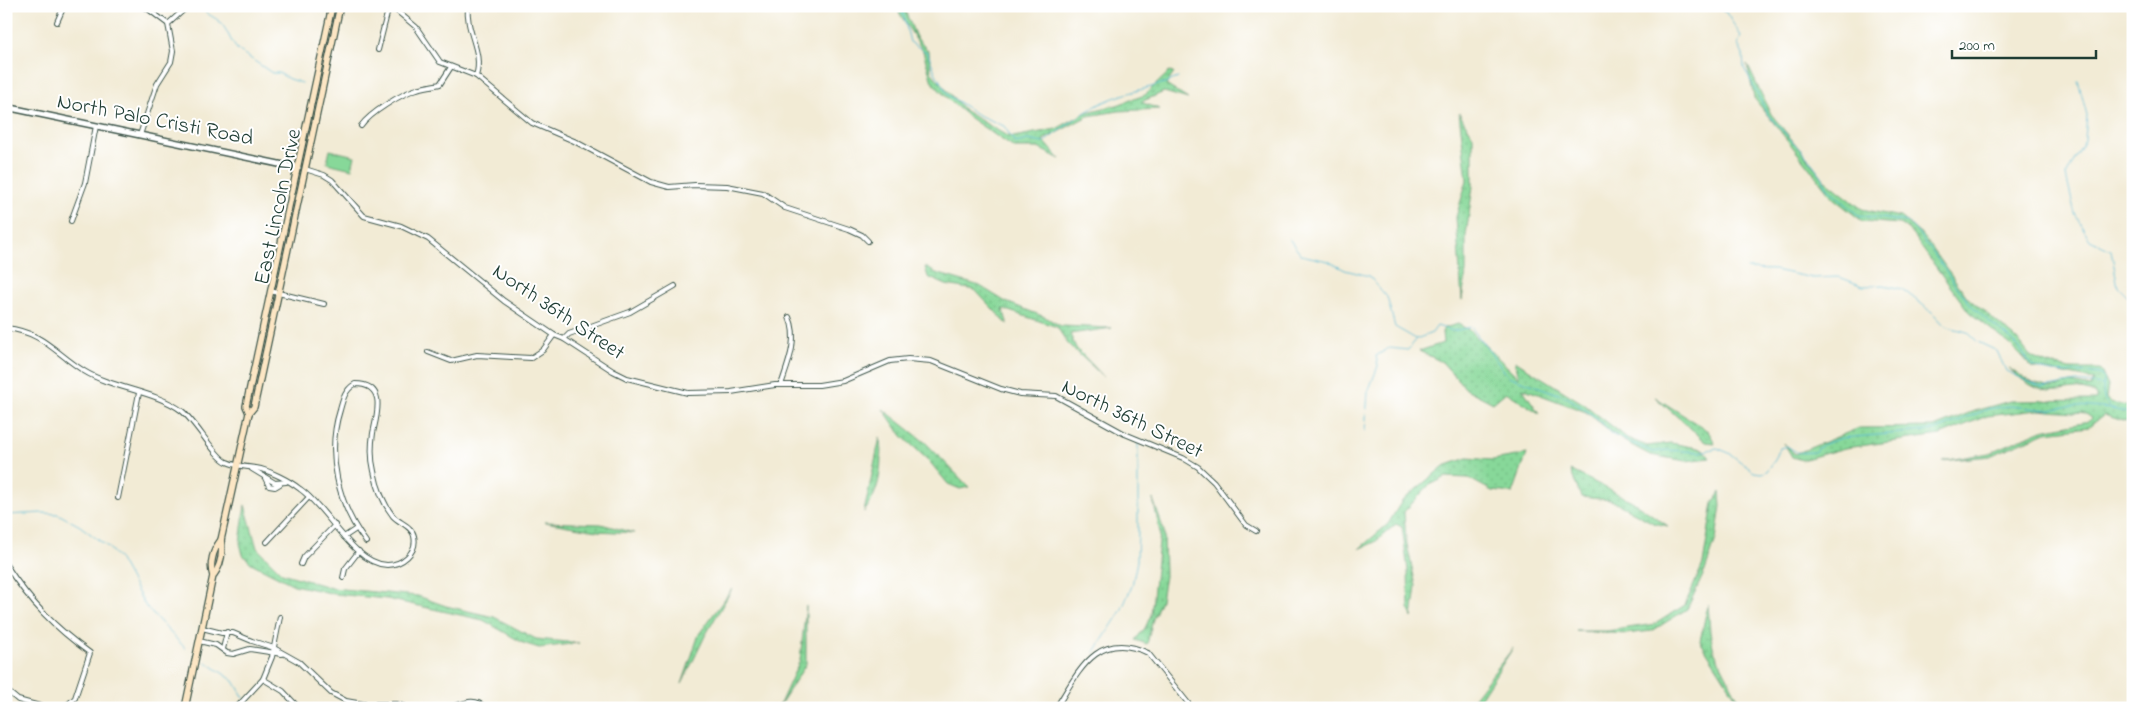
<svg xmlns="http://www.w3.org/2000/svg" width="2139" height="714" viewBox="0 0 2139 714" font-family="'Indie Flower',sans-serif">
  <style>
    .grass { fill: url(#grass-dots); stroke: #538a66 }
    .pitch { fill: #87d899; stroke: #538a66 }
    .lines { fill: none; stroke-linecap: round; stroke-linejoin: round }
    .stream { stroke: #53b7d2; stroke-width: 1 }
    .minor-casing { stroke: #3f574c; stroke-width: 6 }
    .tertiary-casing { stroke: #3f574c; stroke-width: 8 }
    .secondary-casing { stroke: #3f574c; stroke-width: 8 }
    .minor { stroke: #fff; stroke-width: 4 }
    .tertiary { stroke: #fff; stroke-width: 5 }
    .secondary { stroke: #fce6c4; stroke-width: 5.5 }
    .labels { text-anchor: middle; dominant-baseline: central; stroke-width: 4; stroke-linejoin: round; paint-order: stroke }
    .street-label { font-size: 22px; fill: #1f3d34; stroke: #fff }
  </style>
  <defs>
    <pattern id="grass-dots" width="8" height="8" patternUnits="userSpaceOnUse" patternTransform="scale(1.25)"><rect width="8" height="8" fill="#87d899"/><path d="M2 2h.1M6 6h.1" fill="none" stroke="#74ba84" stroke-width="1.8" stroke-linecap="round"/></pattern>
  </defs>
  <rect width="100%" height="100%" fill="#fff"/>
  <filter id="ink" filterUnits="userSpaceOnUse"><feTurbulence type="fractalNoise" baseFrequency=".02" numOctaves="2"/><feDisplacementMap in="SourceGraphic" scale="10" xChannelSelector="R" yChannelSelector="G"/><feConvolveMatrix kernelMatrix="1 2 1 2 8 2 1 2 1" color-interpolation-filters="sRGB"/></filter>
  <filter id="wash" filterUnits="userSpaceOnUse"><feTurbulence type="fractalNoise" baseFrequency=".0096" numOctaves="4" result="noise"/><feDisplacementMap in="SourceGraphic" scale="20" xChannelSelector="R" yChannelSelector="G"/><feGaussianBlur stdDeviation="1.12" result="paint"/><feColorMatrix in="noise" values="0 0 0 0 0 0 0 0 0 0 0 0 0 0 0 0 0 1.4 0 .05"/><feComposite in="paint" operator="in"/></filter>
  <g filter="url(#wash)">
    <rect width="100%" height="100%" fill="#f2ebd5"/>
    <g class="grass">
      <polygon points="895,6 903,6 916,37 929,52 931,72 965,111 1007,136 1013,137 1056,129 1087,112 1117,105 1145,95 1169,72 1174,73 1166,85 1188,99 1164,92 1141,102 1159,109 1119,111 1088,116 1043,140 1060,159 1038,148 1014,148 970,118 950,101 932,82 923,51"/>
      <path d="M1747,64L1771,114L1824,179L1862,209L1900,217L1924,237L1968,298L2017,339L2031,357L2048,364L2070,369H2100L2108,386L2106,398L2110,403L2133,407V424L2104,415L2089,427L2046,432L1990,456L1942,461L1989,453L2042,430L2089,421L2092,418L2086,414L2038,410L1987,416L1940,435L1845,448L1802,460L1792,457L1784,443L1795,454L1859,428L1934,427L1974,411L2010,401L2096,400V395C2079,383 2066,393 2049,391C2033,390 2020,378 2008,368L2033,383L2051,388L2071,383L2091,387L2094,380L2031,367L2012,346L1969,312L1908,229L1899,224L1862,221L1833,198L1754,98Z"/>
      <polygon points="1459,113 1473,136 1473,186 1466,235 1466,272 1462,300 1456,217 1467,180"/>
      <polygon points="925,267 936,273 980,286 1006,302 1045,317 1061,326 1112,328 1070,334 1076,348 1104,377 1068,344 1057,327 1003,309 1008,325 975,290 946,285 928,277"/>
      <polygon points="1458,324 1469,330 1519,378 1515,361 1584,404 1627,438 1647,446 1671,443 1703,449 1710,458 1686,461 1650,455 1622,440 1586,412 1522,388 1539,413 1506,392 1493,403 1466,389 1442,362 1419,351 1443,343 1442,332 1444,328"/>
      <polygon points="1655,397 1708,431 1715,443 1706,442"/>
      <polygon points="883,409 926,443 969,487 960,489 948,484 929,461 902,436"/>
      <path d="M880,437C882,465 882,488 864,512Z"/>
      <polygon points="1527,454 1513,493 1492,491 1468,478 1446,477 1428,486 1404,512 1406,540 1416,586 1412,618 1409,608 1408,571 1402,527 1396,524 1375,542 1359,549 1388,524 1402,501 1444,466 1467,458 1493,460"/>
      <polygon points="1570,470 1632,501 1668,526 1653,523 1611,500 1581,497"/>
      <polygon points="1720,492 1721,506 1716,539 1705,571 1687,609 1652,631 1626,634 1576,631 1607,631 1655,624 1685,605 1703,564 1713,503"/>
      <polygon points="1153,499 1164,531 1165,576 1161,600 1153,619 1147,644 1135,640 1145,628 1151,615 1160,533"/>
      <polygon points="245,505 257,548 282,573 332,588 418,596 446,606 494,617 536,639 579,643 539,648 523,643 483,620 387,599 335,594 294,585 251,563 243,555 240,543"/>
      <polygon points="545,522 601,524 634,533 597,531"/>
      <polygon points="732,589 705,636 682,684 699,634"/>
      <polygon points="1708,604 1710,632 1714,651 1743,708 1700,641"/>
      <polygon points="806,606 806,664 778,708 800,660"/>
      <polygon points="1513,648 1474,708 1466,708"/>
    </g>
    <polygon class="pitch" points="330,150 355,156 352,169 327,163"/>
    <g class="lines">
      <g class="stream">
        <path d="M201,6C205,15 214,16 220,22C228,30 230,42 238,50L272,73H279L289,79L302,83"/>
        <path d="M901,6L910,42L928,53L935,72L948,95L978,115L1004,126L1015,143L1028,140L1043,143C1062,129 1082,112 1104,102C1128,91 1154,88 1178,78"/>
        <polyline points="1717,6 1724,12"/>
        <path d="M1724,6L1725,11L1741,36L1738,44L1743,55L1744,68L1768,115L1808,158L1822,176L1827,187L1858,215L1908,222C1931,246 1947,275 1968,301C1981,318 2001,329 2016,344C2024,351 2025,362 2035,367C2054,377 2078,370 2099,374L2104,378C2103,391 2101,400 2111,409"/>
        <polyline points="2078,81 2087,115 2085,140 2066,176 2075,214 2090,240 2111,250 2118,287 2133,302"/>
        <polyline points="1290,240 1301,255 1328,261 1345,270 1369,276 1387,297 1395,327 1416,339 1432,333 1437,326 1453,331 1471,327 1508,376 1567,397 1598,419 1613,435 1653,452 1667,450 1700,452 1717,448 1729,453 1754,472 1761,473 1767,471 1775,460 1780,448 1787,446 1798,453 1814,452 1824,444 1842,438 1936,430 1988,409 2008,406 2051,410 2069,406 2079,406 2112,409 2133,414"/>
        <polyline points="1747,269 1774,270 1813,278 1839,277 1863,286 1884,285 1902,289 1932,312 1945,326 1967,332 1978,342 1997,351 2006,371 2042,388 2076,382 2103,385"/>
        <polyline points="1365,431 1368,392 1378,366 1376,356 1389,348 1408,350 1416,340"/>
        <polyline points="6,515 43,513 58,514 80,526 108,547 120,560 146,607 185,648"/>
        <polyline points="1094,653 1121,611 1132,586 1137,561 1138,530 1138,440"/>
        <polyline points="206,662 234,681 244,698"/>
        <polyline points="246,701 256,708"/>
      </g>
    </g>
  </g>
  <g filter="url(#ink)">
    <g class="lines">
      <defs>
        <g id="minor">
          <polyline points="144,6 168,24"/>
          <polyline points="391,6 416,27 440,62 476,76 532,123 574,141 651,182 669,187 695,185 727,186 763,193 785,208 849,229 862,235 868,241"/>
          <path d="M468,6C465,32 484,52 476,76"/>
          <polyline points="57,22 64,6"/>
          <polyline points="378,50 389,6"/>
          <path d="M361,126C370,113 401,94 417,89C424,87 432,86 440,84L451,67"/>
          <polyline points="140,135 157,84 171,62 173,51 168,24 188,6"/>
          <polyline points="305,169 324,175 332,180 364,216 401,226 428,239 504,301 554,335 564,339 613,371 627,378 688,393 731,392 775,385 819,385 843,381 890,361 908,359 931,361 1001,389 1020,394 1056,396 1125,434 1183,458 1198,467 1214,482 1246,525 1256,531"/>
          <polyline points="71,221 85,183 96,126"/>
          <polyline points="270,291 324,304"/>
          <path d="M6,328C43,332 55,353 84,371C113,389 156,391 182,411C196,422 215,457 227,462C235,466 247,467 256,468C269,470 290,481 300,489C327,507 353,564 387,565C401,565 418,553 414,536C412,526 399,523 393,516C383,503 377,487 374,471C371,459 371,446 373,433C377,414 387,384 355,384C345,390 343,399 340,410C326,454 338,505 366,542"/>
          <polyline points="564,339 569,334 630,312 675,286"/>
          <polyline points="428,352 451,361 477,355 531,358 543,350 554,335"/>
          <path d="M781,385C788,364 799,339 789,317"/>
          <polyline points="252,469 275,483 286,482"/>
          <polyline points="265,478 269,486 275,487 280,484"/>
          <polyline points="118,498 139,393"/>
          <polyline points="344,537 356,529"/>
          <polyline points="267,542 309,497"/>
          <polyline points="301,564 304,557 335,525"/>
          <path d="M6,565C30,602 54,627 90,653L75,698L64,708"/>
          <polyline points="343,578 345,569 359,551"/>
          <polyline points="202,628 222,633 233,633 252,641 274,648 299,662 331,693 346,701 363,704 397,704 409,708"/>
          <polyline points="199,641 216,645 227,653 233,654 250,649 282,654"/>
          <polyline points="223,649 227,632"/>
          <polyline points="263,679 283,691 299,708"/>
          <polyline points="6,690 18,700 47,708"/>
          <polyline points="236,708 263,679 272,657 280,617"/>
          <path d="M449,708C462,704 475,696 485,708"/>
          <path d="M1056,708C1079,671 1097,629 1148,653L1192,708"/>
        </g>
        <polyline id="tertiary" points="6,107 298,168"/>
        <g id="secondary">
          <polyline points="249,413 246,406 332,6"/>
          <path d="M213,576C209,564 213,550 221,540"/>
          <path d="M185,708L213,576C221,566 223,553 221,540L249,413L254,407L340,6"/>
        </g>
      </defs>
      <use href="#minor" class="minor-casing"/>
      <use href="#tertiary" class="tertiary-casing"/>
      <use href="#secondary" class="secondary-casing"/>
      <use href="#minor" class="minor"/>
      <use href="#tertiary" class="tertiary"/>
      <use href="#secondary" class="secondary"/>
    </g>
  </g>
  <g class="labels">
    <g class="street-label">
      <text transform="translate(155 121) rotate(11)">North Palo Cristi Road</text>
      <text transform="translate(279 207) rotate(-78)">East Lincoln Drive</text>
      <text transform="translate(558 313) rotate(34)">North 36th Street</text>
      <text transform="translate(1132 420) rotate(26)">North 36th Street</text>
    </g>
  </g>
  <rect width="2139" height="714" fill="none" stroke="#fff" stroke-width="25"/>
  <path d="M1952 50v8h144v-8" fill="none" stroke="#1f3d34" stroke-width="2.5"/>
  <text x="1959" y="50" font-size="15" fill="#1f3d34" stroke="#ffffff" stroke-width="4" paint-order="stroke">200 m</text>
</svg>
